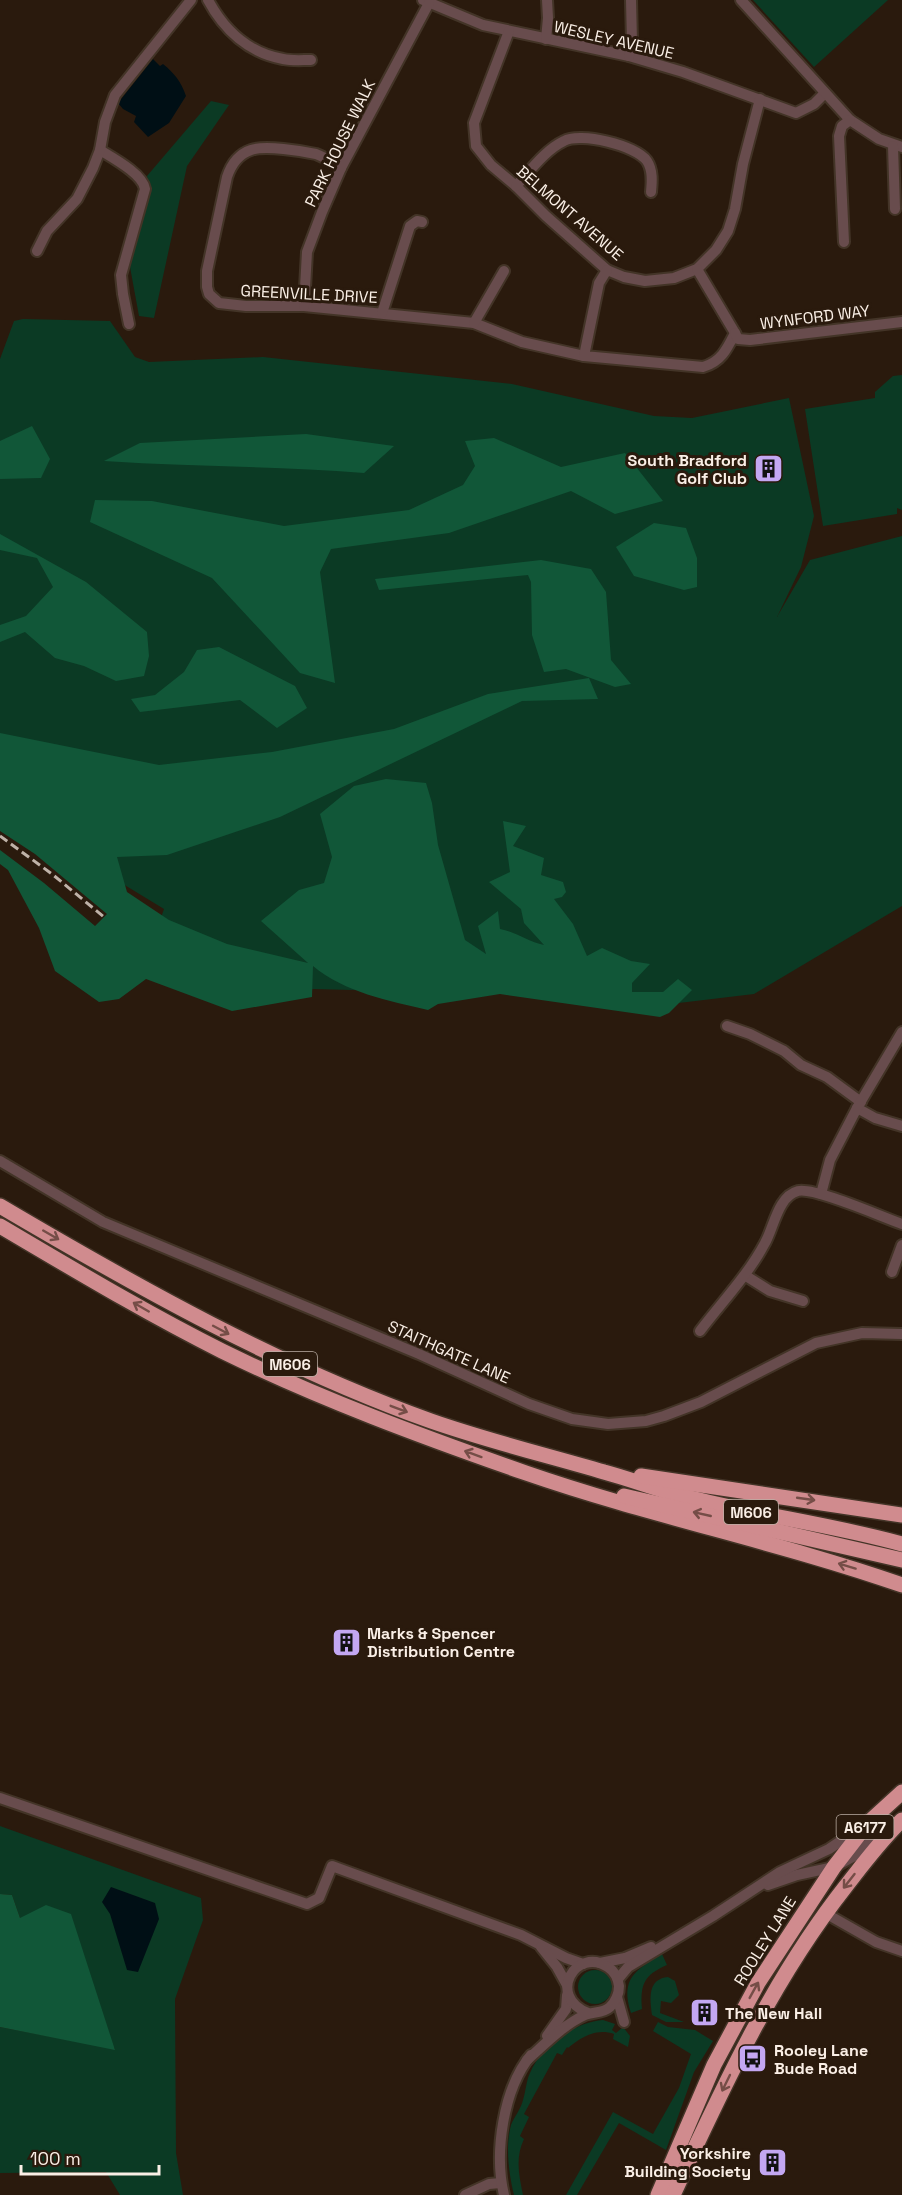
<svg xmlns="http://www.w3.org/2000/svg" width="902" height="2195" viewBox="0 0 902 2195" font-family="'Space Grotesk',sans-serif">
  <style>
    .green { fill: #0b3a24 }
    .forest { fill: #115738 }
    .water { fill: #000f15 }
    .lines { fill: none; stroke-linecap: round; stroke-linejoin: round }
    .minor-casing { stroke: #433427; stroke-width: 14 }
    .highway-casing { stroke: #433427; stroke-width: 18 }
    .minor { stroke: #684c4d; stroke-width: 10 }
    .highway { stroke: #d08b8e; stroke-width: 15 }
    .rail { stroke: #bfb2a8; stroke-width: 3; stroke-dasharray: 9 4.5; stroke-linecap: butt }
    .oneway { stroke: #754d47 }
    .labels { text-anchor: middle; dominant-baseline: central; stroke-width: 6; stroke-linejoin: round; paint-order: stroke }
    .shield { fill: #2a1a0d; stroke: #bcafa5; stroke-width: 1.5 }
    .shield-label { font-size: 15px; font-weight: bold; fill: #faefe6 }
    .street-label { font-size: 16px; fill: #faefe6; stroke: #2a1a0d }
    .poi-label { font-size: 16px; font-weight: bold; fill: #faefe6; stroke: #2a1a0d; text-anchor: start }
  </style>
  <rect width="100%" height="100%" fill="#2a1a0d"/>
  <g class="green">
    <polygon points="753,0 888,0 814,67"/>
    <polygon points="211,101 229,105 187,166 154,318 139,316 130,267 136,239 150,193 147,176"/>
    <polygon points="23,319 110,321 135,357 149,362 263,357 512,384 654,416 692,418 789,398 814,516 801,567 777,617 810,560 902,536 902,906 754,994 662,1005 586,998 392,987 352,990 313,989 292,999 152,943 164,909 118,881 110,852 510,690 394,737 212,776 0,738 0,359 14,321"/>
    <polygon points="902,375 902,510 897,508 897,514 823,526 805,409 875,398 875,392 893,376"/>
    <polygon points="0,1826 201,1898 203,1920 175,1999 176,2153 183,2195 120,2195 106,2172 0,2173 0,2027 115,2049 20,1918 12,1895 0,1894"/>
    <path d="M662,1954L667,1965C644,1975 640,1984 642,2009L631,2013C620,1979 635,1970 662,1954Z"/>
    <circle cx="595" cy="1987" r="17"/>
    <path d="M668,1977L675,1981L679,1995L671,2003L661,2001L660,2013L684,2022H666L652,2015C650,1999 647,1979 668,1977Z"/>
    <path d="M603,2020L615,2024L612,2030L616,2033L623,2027L630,2036L628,2047L613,2039L614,2034C596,2028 582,2037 568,2048L567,2047L562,2055L557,2053L524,2114L529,2117L520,2136L524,2139C515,2158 519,2175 523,2195H514C509,2175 505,2146 511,2125C514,2117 521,2109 523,2100C526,2091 526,2081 530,2073C541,2046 575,2022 603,2020Z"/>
    <polygon points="658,2022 668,2027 695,2030 713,2041 694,2072 666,2150 619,2123 577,2195 566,2195 613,2112 653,2134 679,2088 691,2054 653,2031"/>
  </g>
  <g class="forest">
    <polygon points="32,426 50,459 41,478 0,479 0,441"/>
    <path d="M306,434L394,446L364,473C277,466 191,467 104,461L140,443Z"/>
    <polygon points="494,438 561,467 625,453 663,501 615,514 571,491 449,533 331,549 320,572 335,683 300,673 212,578 90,522 95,500 152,501 284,526 409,510 463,485 475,466 465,441"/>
    <polygon points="654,523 686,528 697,558 697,587 684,590 634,576 616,547"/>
    <polygon points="0,534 86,582 147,632 149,656 144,676 116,681 84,666 55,658 25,632 0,642 0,625 26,616 53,587 37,558 0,550"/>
    <polygon points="541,560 591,569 606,592 611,660 631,684 615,687 566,669 544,672 532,635 531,582 528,575 379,590 375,579"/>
    <polygon points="219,647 295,686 307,708 277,728 240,700 140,712 131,699 155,695 184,672 197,650"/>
    <path d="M589,678L598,699L522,701L280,817L167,855L117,857L127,892L169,920L227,944L308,963L261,921L299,890L324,883L332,857L320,814L354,786L386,779L426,783L432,803L438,845L465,940L486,954L478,926L498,911L500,929C516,932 528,942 544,945L524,923L521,909L489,882L510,872L503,821L526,826L513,846L544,858L541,875L563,882L566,892L562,897L554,899L573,924L587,956L602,948L631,961L650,964L632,983V992H663L678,979L692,990L669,1013L660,1017L500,994L438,1004L428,1010C389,1001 344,992 313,966L312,997L232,1011L146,979L119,999L99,1002L55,971L39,928L8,870L0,864V850L44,883L95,926L107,914L35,854L0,831V733L159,765L272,752L394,729L488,694Z"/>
    <polygon points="0,1894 12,1895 20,1918 46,1905 71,1914 115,2050 0,2027"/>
  </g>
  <g class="water">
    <path d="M153,59L160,66L163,64C174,73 181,81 186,96L169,123L148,137L134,122L136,116L123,109L118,103Z"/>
    <polygon points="111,1887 155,1903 159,1919 138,1972 127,1970 110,1914 102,1902"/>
  </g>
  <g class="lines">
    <defs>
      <g id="minor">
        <path d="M208,0C224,30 249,53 283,59C292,61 302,60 311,60"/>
        <polyline points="423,0 483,25 629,56 683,72 796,113 814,104 825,93"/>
        <polyline points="741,0 850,120 879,139 902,147"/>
        <polyline points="509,31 474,123 476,146 491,165 516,186 546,216 607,270 624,277 645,281 674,278 697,269 716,250 728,231 735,209 743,164 760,99"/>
        <polyline points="546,39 548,18 547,0"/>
        <polyline points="629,56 632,42 631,0"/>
        <polyline points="893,146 895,209"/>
        <path d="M100,150C113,158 143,174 145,189L121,275L123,294L129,324"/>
        <path d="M341,168C333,163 325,157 316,154C302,151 265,145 251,150C239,154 231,165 227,177L207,271V287L209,294L219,303L246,306H304L474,323L522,342L584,356"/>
        <path d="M516,186C530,171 545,150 564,141C580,132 636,145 647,161C653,170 652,182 651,192"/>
        <polyline points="844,242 839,136 842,126 850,120"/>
        <polyline points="37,251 47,231 77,199 93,168 100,150 105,122 115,95 191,0"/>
        <path d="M607,270L599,283L584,356L703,367C721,362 727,349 735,333L697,269"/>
        <polyline points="304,306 307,252 322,212 341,168 429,3"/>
        <polyline points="382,313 410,226 417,221 422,222"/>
        <polyline points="474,323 504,271"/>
        <polyline points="735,333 738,339 750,340 902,322"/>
        <polyline points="727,1026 750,1034 784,1051 801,1065 827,1077 861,1102"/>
        <polyline points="857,1108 875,1118 902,1126"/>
        <polyline points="0,1161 103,1222 419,1354 529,1404 572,1419 608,1424 646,1421 664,1416 701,1402 816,1343 862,1333 902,1334"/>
        <polyline points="821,1194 830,1160 857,1108 902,1032"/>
        <polyline points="892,1272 902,1245"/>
        <polyline points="746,1276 770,1291 803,1301"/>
        <path d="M700,1331C722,1302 748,1275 765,1243C774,1227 778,1196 798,1191C815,1187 882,1217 902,1224"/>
        <polyline points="0,1798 307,1904 319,1898 332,1866 521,1935 566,1958 583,1964"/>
        <polyline points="768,1885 797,1875 834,1867 856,1855 872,1840 886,1836"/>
        <polyline points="825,1913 876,1942 902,1951"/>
        <polyline points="541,1947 557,1967 567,1985"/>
        <polyline points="600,1963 625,1958 651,1947"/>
        <polyline points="618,1979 628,1967 713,1916 780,1872 829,1849 860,1828"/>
        <polyline points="617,1997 624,2022"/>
        <polyline points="547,2036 566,2009 567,1995"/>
        <path d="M527,2060C545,2044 563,2025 585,2015C594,2011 602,2014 610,2007C616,2001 619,1994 619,1986C618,1978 614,1971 608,1967C576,1946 546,1996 588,2013"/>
        <polyline points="465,2195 489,2184 501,2183"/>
        <path d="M504,2195C494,2153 503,2089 531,2055"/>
      </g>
      <g id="highway">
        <path d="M0,1206C139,1288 278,1366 431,1421C488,1441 546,1455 604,1472C630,1479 656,1489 683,1496C755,1515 830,1524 902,1544"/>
        <path d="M0,1226C73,1269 146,1313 222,1351C320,1399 423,1437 526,1473C650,1516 779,1542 902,1585"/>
        <polyline points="641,1476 902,1515"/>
        <polyline points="624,1496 902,1560"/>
        <polyline points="658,2195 714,2065 758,1983 834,1867 868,1823 902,1792"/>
        <path d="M673,2195C723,2087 772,1980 846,1886C864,1863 881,1840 902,1820"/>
      </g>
    </defs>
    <use href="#minor" class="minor-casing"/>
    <use href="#highway" class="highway-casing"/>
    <use href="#minor" class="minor"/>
    <use href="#highway" class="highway"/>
    <polyline class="rail" points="0,836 52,874 104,917"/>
  </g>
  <defs><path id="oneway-shaft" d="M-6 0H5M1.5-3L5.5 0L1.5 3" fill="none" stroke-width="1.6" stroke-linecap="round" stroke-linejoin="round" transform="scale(1.5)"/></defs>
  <g class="oneway">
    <use href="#oneway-shaft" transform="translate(51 1235) rotate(30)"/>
    <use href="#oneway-shaft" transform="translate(141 1307) rotate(-150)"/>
    <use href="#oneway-shaft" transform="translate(221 1330) rotate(28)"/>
    <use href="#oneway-shaft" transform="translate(399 1409) rotate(21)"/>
    <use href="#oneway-shaft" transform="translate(473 1454) rotate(-160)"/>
    <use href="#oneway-shaft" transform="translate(806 1499) rotate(8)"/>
    <use href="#oneway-shaft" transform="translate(702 1514) rotate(-167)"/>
    <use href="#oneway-shaft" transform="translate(847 1566) rotate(-163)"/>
    <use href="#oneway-shaft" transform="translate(849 1881) rotate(128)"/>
    <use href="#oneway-shaft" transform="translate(754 1990) rotate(-61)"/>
    <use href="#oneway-shaft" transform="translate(726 2083) rotate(116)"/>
  </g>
  <defs>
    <symbol id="building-square" viewBox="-11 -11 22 22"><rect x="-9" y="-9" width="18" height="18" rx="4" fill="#c3a7f2" stroke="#2a1a0d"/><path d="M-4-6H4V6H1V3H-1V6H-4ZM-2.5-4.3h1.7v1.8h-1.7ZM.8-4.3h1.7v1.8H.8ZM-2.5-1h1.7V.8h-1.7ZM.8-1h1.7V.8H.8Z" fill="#111"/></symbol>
    <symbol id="bus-square" viewBox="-11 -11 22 22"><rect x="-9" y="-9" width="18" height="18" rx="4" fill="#c3a7f2" stroke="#2a1a0d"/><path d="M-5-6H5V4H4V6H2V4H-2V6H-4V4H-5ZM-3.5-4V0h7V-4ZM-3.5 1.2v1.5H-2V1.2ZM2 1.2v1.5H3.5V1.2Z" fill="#111"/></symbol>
  </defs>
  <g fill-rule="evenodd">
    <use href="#building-square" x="752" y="452" width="33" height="33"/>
    <use href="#building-square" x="330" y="1626" width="33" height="33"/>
    <use href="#building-square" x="688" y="1996" width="33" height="33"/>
    <use href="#bus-square" x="736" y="2042" width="33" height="33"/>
    <use href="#building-square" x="756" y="2146" width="33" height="33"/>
  </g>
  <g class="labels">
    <g class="shield">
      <rect x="263" y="1352" width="54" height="24" rx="4.5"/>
      <rect x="724" y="1500" width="54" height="24" rx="4.5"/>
      <rect x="836.5" y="1815" width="57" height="24" rx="4.5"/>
    </g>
    <g class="shield-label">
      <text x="290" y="1364">M606</text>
      <text x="751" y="1512">M606</text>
      <text x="865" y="1827">A6177</text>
    </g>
    <g class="street-label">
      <text transform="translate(614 40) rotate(13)">WESLEY AVENUE</text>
      <text transform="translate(340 143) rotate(-64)">PARK HOUSE WALK</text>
      <text transform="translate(570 213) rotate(41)">BELMONT AVENUE</text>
      <text transform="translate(309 294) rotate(3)">GREENVILLE DRIVE</text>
      <text transform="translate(815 317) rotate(-7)">WYNFORD WAY</text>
      <text transform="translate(449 1352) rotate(24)">STAITHGATE LANE</text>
      <text transform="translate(765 1941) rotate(-58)">ROOLEY LANE</text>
    </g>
    <g class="poi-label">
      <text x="747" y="460" text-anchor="end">South Bradford<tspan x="747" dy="18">Golf Club</tspan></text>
      <text x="367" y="1633">Marks &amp; Spencer<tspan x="367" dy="18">Distribution Centre</tspan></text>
      <text x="725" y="2013">The New Hall</text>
      <text x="774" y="2050">Rooley Lane<tspan x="774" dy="18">Bude Road</tspan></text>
      <text x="751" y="2153" text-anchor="end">Yorkshire<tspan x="751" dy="18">Building Society</tspan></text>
    </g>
  </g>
  <path d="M21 2165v9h138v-9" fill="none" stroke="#faefe6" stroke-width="3"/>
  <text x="30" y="2165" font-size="18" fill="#faefe6" stroke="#2a1a0d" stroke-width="4.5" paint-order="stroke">100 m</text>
</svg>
